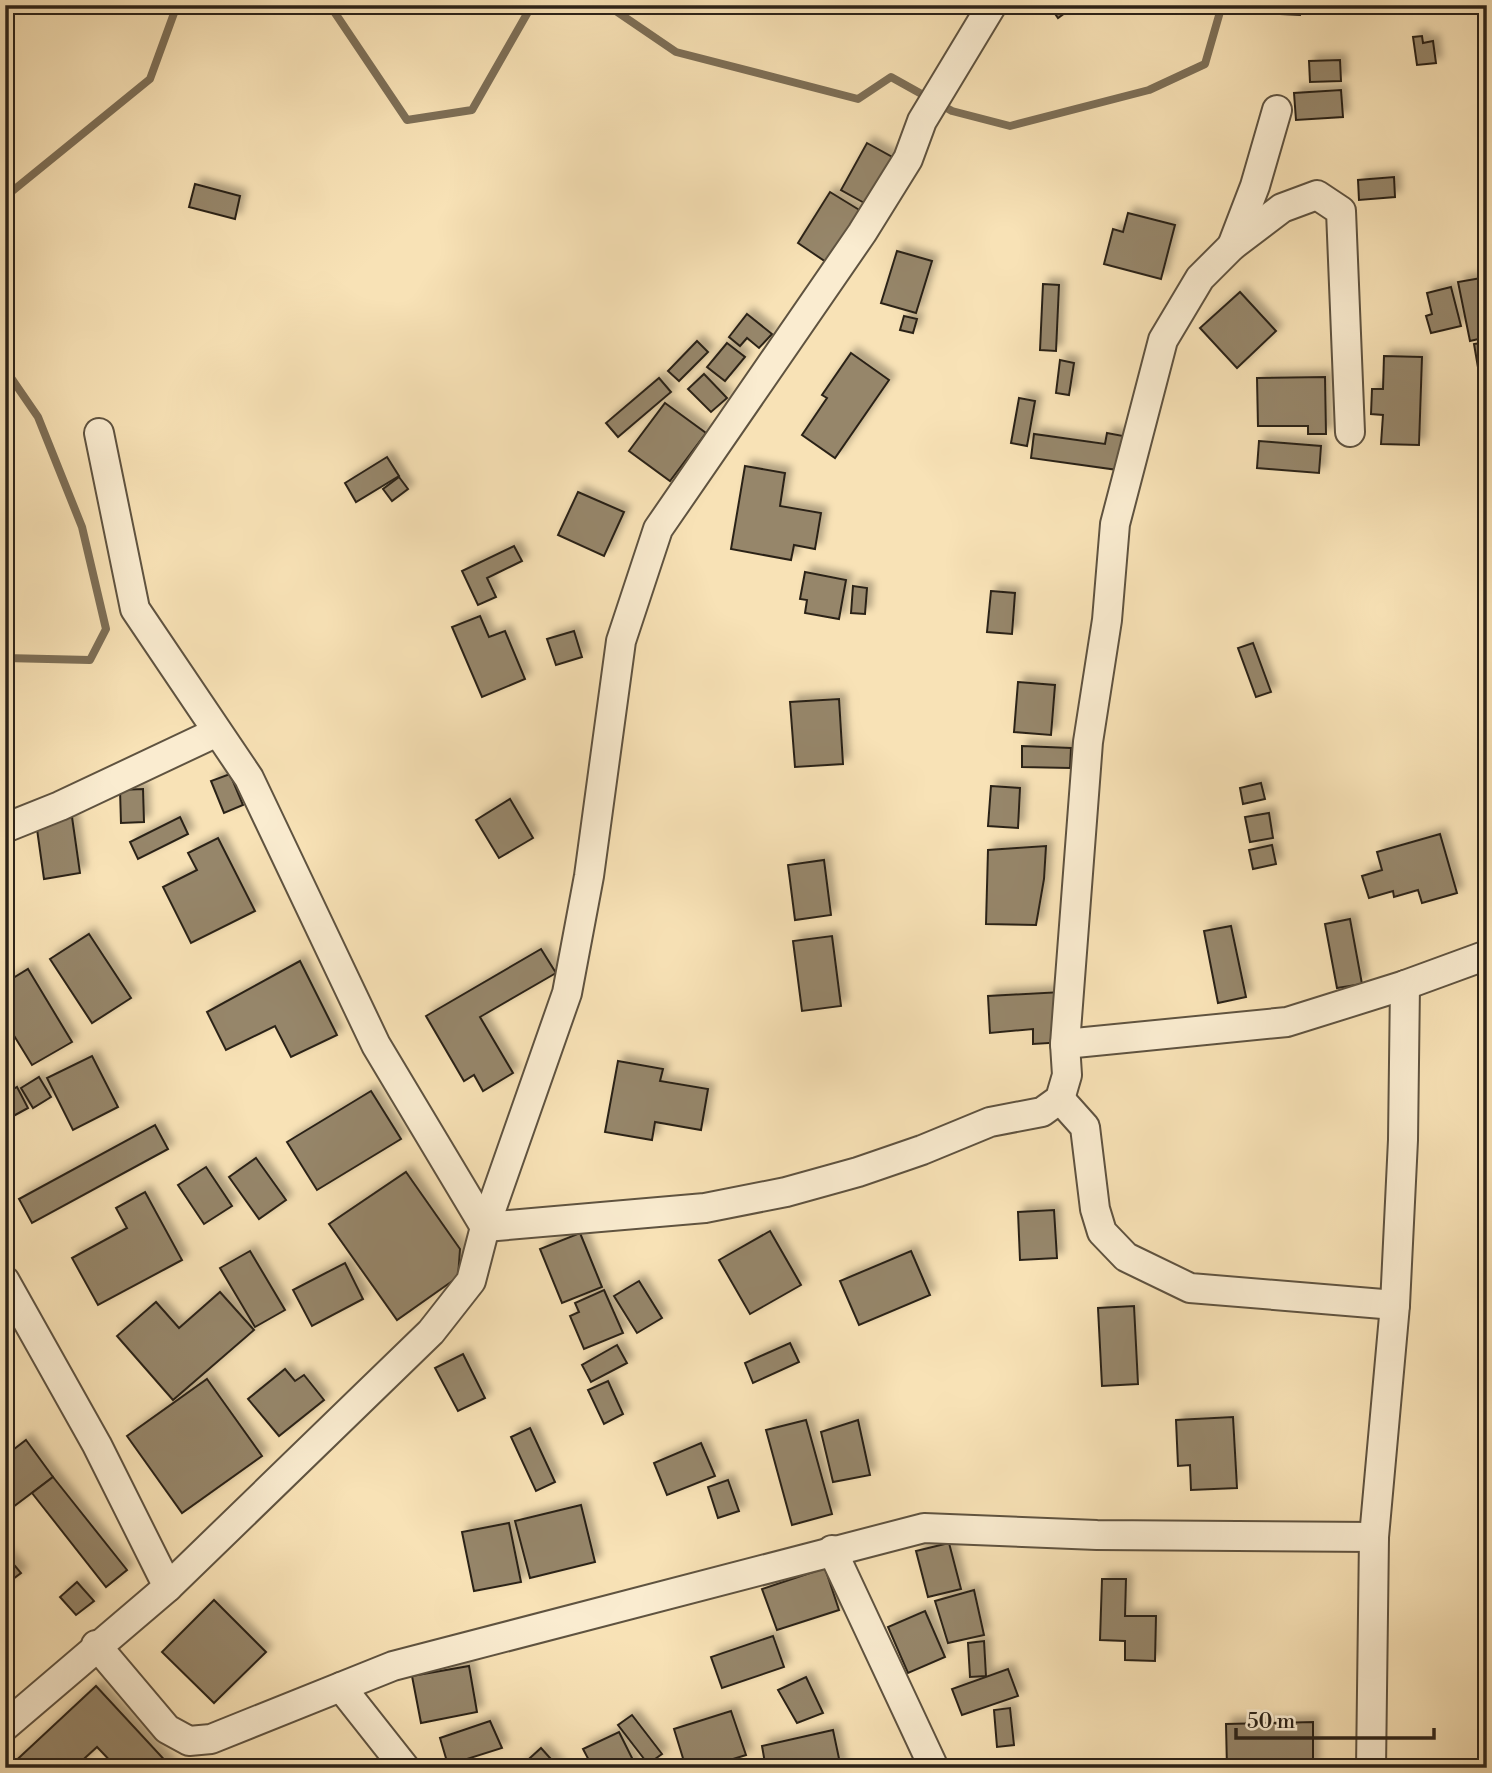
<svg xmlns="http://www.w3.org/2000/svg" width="1492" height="1773" viewBox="0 0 1492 1773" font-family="'Libre Bodoni',serif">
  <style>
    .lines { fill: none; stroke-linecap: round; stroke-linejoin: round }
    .stream { stroke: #7d6f57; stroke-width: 8 }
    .building { fill: #96866b; stroke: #2c2319; stroke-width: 2; filter: url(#shadow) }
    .street-casing { stroke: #5f5340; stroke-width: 32 }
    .street { stroke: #faecd0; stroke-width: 28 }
  </style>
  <defs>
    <filter id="shadow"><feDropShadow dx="6" dy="-6" stdDeviation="3.5" flood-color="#0004"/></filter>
  </defs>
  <rect width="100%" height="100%" fill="#f8e2b6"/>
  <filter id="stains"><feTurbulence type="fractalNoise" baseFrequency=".00286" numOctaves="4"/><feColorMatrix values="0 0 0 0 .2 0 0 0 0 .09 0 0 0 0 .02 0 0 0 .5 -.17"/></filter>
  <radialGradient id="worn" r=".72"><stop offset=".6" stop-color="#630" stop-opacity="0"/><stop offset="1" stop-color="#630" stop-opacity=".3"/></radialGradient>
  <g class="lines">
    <g class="stream">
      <polyline points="337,5 333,10 407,120 472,110 532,5"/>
      <polyline points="607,5 676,52 858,99 891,77 952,111 1010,126 1149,90 1205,64 1222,5"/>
      <polyline points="5,197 150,79 177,5"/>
      <polyline points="5,369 38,417 82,527 106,629 90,660 5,658"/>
    </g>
  </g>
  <g class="building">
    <polygon points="1049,5 1076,5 1058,18"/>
    <polygon points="1281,5 1301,5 1300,15 1281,14"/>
    <polygon points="1422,36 1423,43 1433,41 1436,63 1417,65 1413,37"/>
    <polygon points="1340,60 1341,81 1310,82 1309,61"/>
    <polygon points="1341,90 1343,117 1296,120 1294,93"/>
    <polygon points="867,143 894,158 868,205 841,190"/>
    <polygon points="1394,177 1395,197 1359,200 1358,180"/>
    <polygon points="195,184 240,196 235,219 189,207"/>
    <polygon points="830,192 861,211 829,264 798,243"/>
    <polygon points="1128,213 1175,225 1161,279 1104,264 1113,229 1123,232"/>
    <polygon points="897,251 932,261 916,313 881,303"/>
    <polygon points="1487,277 1487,337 1470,341 1458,282"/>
    <polygon points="1043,284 1059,285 1056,351 1040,350"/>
    <polygon points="1451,287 1461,326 1431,333 1426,316 1432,314 1427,293"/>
    <polygon points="1240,292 1276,331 1237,368 1200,328"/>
    <polygon points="747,314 772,334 759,348 747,338 740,346 729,337"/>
    <polygon points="904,316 917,319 913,333 900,330"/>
    <polygon points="697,341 708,352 679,381 668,371"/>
    <polygon points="1487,342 1487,414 1486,414 1474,344"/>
    <polygon points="727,343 745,357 725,381 707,367"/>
    <polygon points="851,353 889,380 835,458 802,435 827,398 822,395"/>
    <polygon points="1384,356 1422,357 1419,445 1381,444 1383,415 1371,414 1372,389 1383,389"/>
    <polygon points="1060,360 1074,363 1069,395 1056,393"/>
    <polygon points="704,374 727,398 711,412 688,389"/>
    <polygon points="1325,377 1326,434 1308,434 1308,426 1258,426 1257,378"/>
    <polygon points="659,378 671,392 618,437 606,423"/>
    <polygon points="1019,398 1035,401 1027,446 1011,443"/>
    <polygon points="665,403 706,433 670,481 629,451"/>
    <polygon points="1107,433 1123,436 1118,470 1031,458 1034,434 1105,444"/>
    <polygon points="1259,441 1321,446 1319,473 1257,468"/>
    <polygon points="387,457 399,476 356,502 345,483"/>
    <polygon points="745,466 785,473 780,506 821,513 815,549 794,545 791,560 731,549"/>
    <polygon points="399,477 408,489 392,501 383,489"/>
    <polygon points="578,492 624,512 604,556 558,535"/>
    <polygon points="514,546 522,561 487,578 496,597 478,605 462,571"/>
    <polygon points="805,572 846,580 839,619 805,613 807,600 800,599"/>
    <polygon points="853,586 867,588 865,614 851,613"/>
    <polygon points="991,591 1015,593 1012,634 987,632"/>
    <polygon points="480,616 489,637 505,631 525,679 482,697 452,627"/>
    <polygon points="574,631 582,657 556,665 547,639"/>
    <polygon points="1253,643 1271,692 1256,697 1238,648"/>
    <polygon points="1018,682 1055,685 1051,735 1014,732"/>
    <polygon points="839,699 843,764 795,767 790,702"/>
    <polygon points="1022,746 1071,748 1070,768 1022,767"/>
    <polygon points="230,774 243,805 224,813 211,781"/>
    <polygon points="1261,783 1265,799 1243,804 1240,788"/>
    <polygon points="991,786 1020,788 1018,828 988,826"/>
    <polygon points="143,789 144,822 121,823 120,790"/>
    <polygon points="510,799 533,838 499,858 476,820"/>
    <polygon points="1269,813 1273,838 1250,842 1245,817"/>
    <polygon points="72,817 80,873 44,879 36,822"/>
    <polygon points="180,817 188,834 138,859 130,842"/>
    <polygon points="1440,834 1457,893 1422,903 1418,890 1394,897 1393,891 1369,898 1362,876 1382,870 1377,852"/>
    <polygon points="218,838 255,911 191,943 163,887 197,870 188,853"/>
    <polygon points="1272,845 1276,864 1253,869 1249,850"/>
    <polygon points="1046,846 1044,879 1036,925 986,924 988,850"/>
    <polygon points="824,860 831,915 795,920 788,865"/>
    <polygon points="1350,919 1362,984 1337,988 1325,924"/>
    <polygon points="1231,926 1246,997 1218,1003 1204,931"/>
    <polygon points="89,934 131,998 92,1023 50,959"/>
    <polygon points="832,936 841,1006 802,1011 793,941"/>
    <polygon points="541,949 556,973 480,1017 513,1073 483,1091 474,1075 464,1081 426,1016"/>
    <polygon points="300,961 337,1035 291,1057 275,1026 226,1050 207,1012"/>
    <polygon points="28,969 72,1042 32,1065 5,1021 5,983"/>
    <polygon points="1062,992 1065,1042 1033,1044 1033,1029 990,1033 988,996"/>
    <polygon points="92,1056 118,1107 73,1130 47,1078"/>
    <polygon points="618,1061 663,1069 660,1081 708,1089 701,1130 655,1122 652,1140 605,1132"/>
    <polygon points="39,1077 51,1097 33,1108 21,1088"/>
    <polygon points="17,1087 28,1108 6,1120 5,1094"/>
    <polygon points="371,1091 401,1139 317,1190 287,1142"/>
    <polygon points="155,1125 168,1149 32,1223 19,1199"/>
    <polygon points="256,1158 286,1200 259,1219 229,1177"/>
    <polygon points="206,1167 232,1206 204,1224 178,1185"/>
    <polygon points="406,1172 460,1249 458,1277 397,1320 329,1224"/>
    <polygon points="145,1192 182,1260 98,1305 72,1258 127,1228 116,1208"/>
    <polygon points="1054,1210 1057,1258 1020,1260 1018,1212"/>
    <polygon points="770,1231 801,1285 750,1314 719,1260"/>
    <polygon points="580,1233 602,1287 562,1303 540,1249"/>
    <polygon points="250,1251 285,1310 255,1327 220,1268"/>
    <polygon points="911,1251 930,1295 859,1325 840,1281"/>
    <polygon points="345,1263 363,1299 312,1326 293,1290"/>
    <polygon points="639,1281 662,1318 637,1333 614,1296"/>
    <polygon points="604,1290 623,1333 584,1349 570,1316 579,1312 575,1303"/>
    <polygon points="220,1292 254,1330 173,1400 117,1336 156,1302 179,1328"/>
    <polygon points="1134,1306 1138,1384 1102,1386 1098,1308"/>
    <polygon points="790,1343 799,1362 753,1383 745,1363"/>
    <polygon points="617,1345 627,1363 591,1382 582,1365"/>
    <polygon points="463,1354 485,1398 458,1411 435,1368"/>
    <polygon points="285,1369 295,1381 304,1375 324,1400 279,1436 248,1399"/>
    <polygon points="207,1379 262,1456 182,1513 127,1436"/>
    <polygon points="608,1381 623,1414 604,1424 588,1390"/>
    <polygon points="1233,1417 1237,1488 1191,1490 1190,1465 1178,1466 1176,1420"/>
    <polygon points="806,1420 832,1514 792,1525 766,1430"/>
    <polygon points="858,1420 870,1475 833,1482 821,1432"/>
    <polygon points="530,1428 555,1482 536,1491 511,1437"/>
    <polygon points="26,1440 53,1477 5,1513 5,1456"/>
    <polygon points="701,1443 715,1476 667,1495 654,1463"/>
    <polygon points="53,1477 127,1570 106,1587 32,1493"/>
    <polygon points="728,1480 739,1511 718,1518 708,1487"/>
    <polygon points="581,1505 595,1562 530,1578 515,1521"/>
    <polygon points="509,1523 521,1582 474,1591 462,1532"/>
    <polygon points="949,1543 961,1589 928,1597 916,1551"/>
    <polygon points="5,1554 21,1573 5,1585"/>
    <polygon points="825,1568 839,1610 777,1630 762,1589"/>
    <polygon points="1102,1579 1126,1579 1125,1616 1156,1616 1155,1661 1125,1660 1125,1641 1100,1640"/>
    <polygon points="77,1582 94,1601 76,1615 60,1597"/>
    <polygon points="974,1590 984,1635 948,1643 935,1601"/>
    <polygon points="214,1600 266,1652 214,1703 162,1652"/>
    <polygon points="925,1611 945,1657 908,1673 888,1627"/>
    <polygon points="773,1636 784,1667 722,1688 711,1657"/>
    <polygon points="984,1641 986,1676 970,1677 968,1643"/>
    <polygon points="469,1666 477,1712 421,1723 412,1676"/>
    <polygon points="1008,1669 1018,1696 962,1715 952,1689"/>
    <polygon points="806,1677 823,1713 797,1723 778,1690"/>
    <polygon points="96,1686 172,1768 117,1768 97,1747 74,1768 8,1768"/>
    <polygon points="1010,1708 1014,1745 997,1747 994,1710"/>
    <polygon points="731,1711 746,1755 704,1768 686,1768 674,1729"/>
    <polygon points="632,1715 662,1754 648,1764 618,1725"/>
    <polygon points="490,1721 502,1748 448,1765 440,1738"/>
    <polygon points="1313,1722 1313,1768 1227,1768 1226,1724"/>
    <polygon points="833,1730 841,1768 756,1768 765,1763 762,1746"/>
    <polygon points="619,1732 637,1768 593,1768 583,1749"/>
    <polygon points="541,1748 559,1768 519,1768"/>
  </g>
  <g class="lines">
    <defs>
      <g id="street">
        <polyline points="1232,246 1255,186 1277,110"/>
        <polyline points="99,433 135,609 249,778 376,1045 485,1227 705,1208 786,1192 858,1172 922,1150 990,1122 1042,1112 1060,1099 1067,1075 1065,1044 1088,742 1107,620 1115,524 1163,340 1200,278 1232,246 1282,208 1317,195 1341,211 1350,432"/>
        <polyline points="5,828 60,806 217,732"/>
        <polyline points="1065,1044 1287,1022 1405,985 1487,955"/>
        <polyline points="1060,1099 1085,1127 1095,1209 1102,1232 1126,1257 1190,1288 1395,1305"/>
        <polyline points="5,1281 97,1445 168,1587"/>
        <polyline points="832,1550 934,1768"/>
        <polyline points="96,1645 167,1729 189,1741 211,1739 393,1666 924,1528 1097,1535 1374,1537"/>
        <polyline points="341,1687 405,1768"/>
        <polyline points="5,1726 168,1587 431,1332 471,1281 485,1227 567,993 589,876 621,641 658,529 862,233 908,159 922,121 992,5"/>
        <polyline points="1371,1768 1374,1537 1395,1305 1403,1140 1405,985"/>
      </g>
    </defs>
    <use href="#street" class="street-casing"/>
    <use href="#street" class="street"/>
  </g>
  <rect width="1492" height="1773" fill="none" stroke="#f8e2b6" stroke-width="28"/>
  <rect x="7" y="7" width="1478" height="1759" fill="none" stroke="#2c2319" stroke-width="3.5"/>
  <rect x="14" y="14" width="1464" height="1745" fill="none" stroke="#2c2319" stroke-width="2"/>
  <path d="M1236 1728v10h198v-10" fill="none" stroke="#2c2319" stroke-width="3.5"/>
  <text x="1247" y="1728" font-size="21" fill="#2c2319" stroke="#faecd0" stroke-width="5" paint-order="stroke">50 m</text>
  <rect width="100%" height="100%" filter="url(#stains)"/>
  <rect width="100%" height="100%" fill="url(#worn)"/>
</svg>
